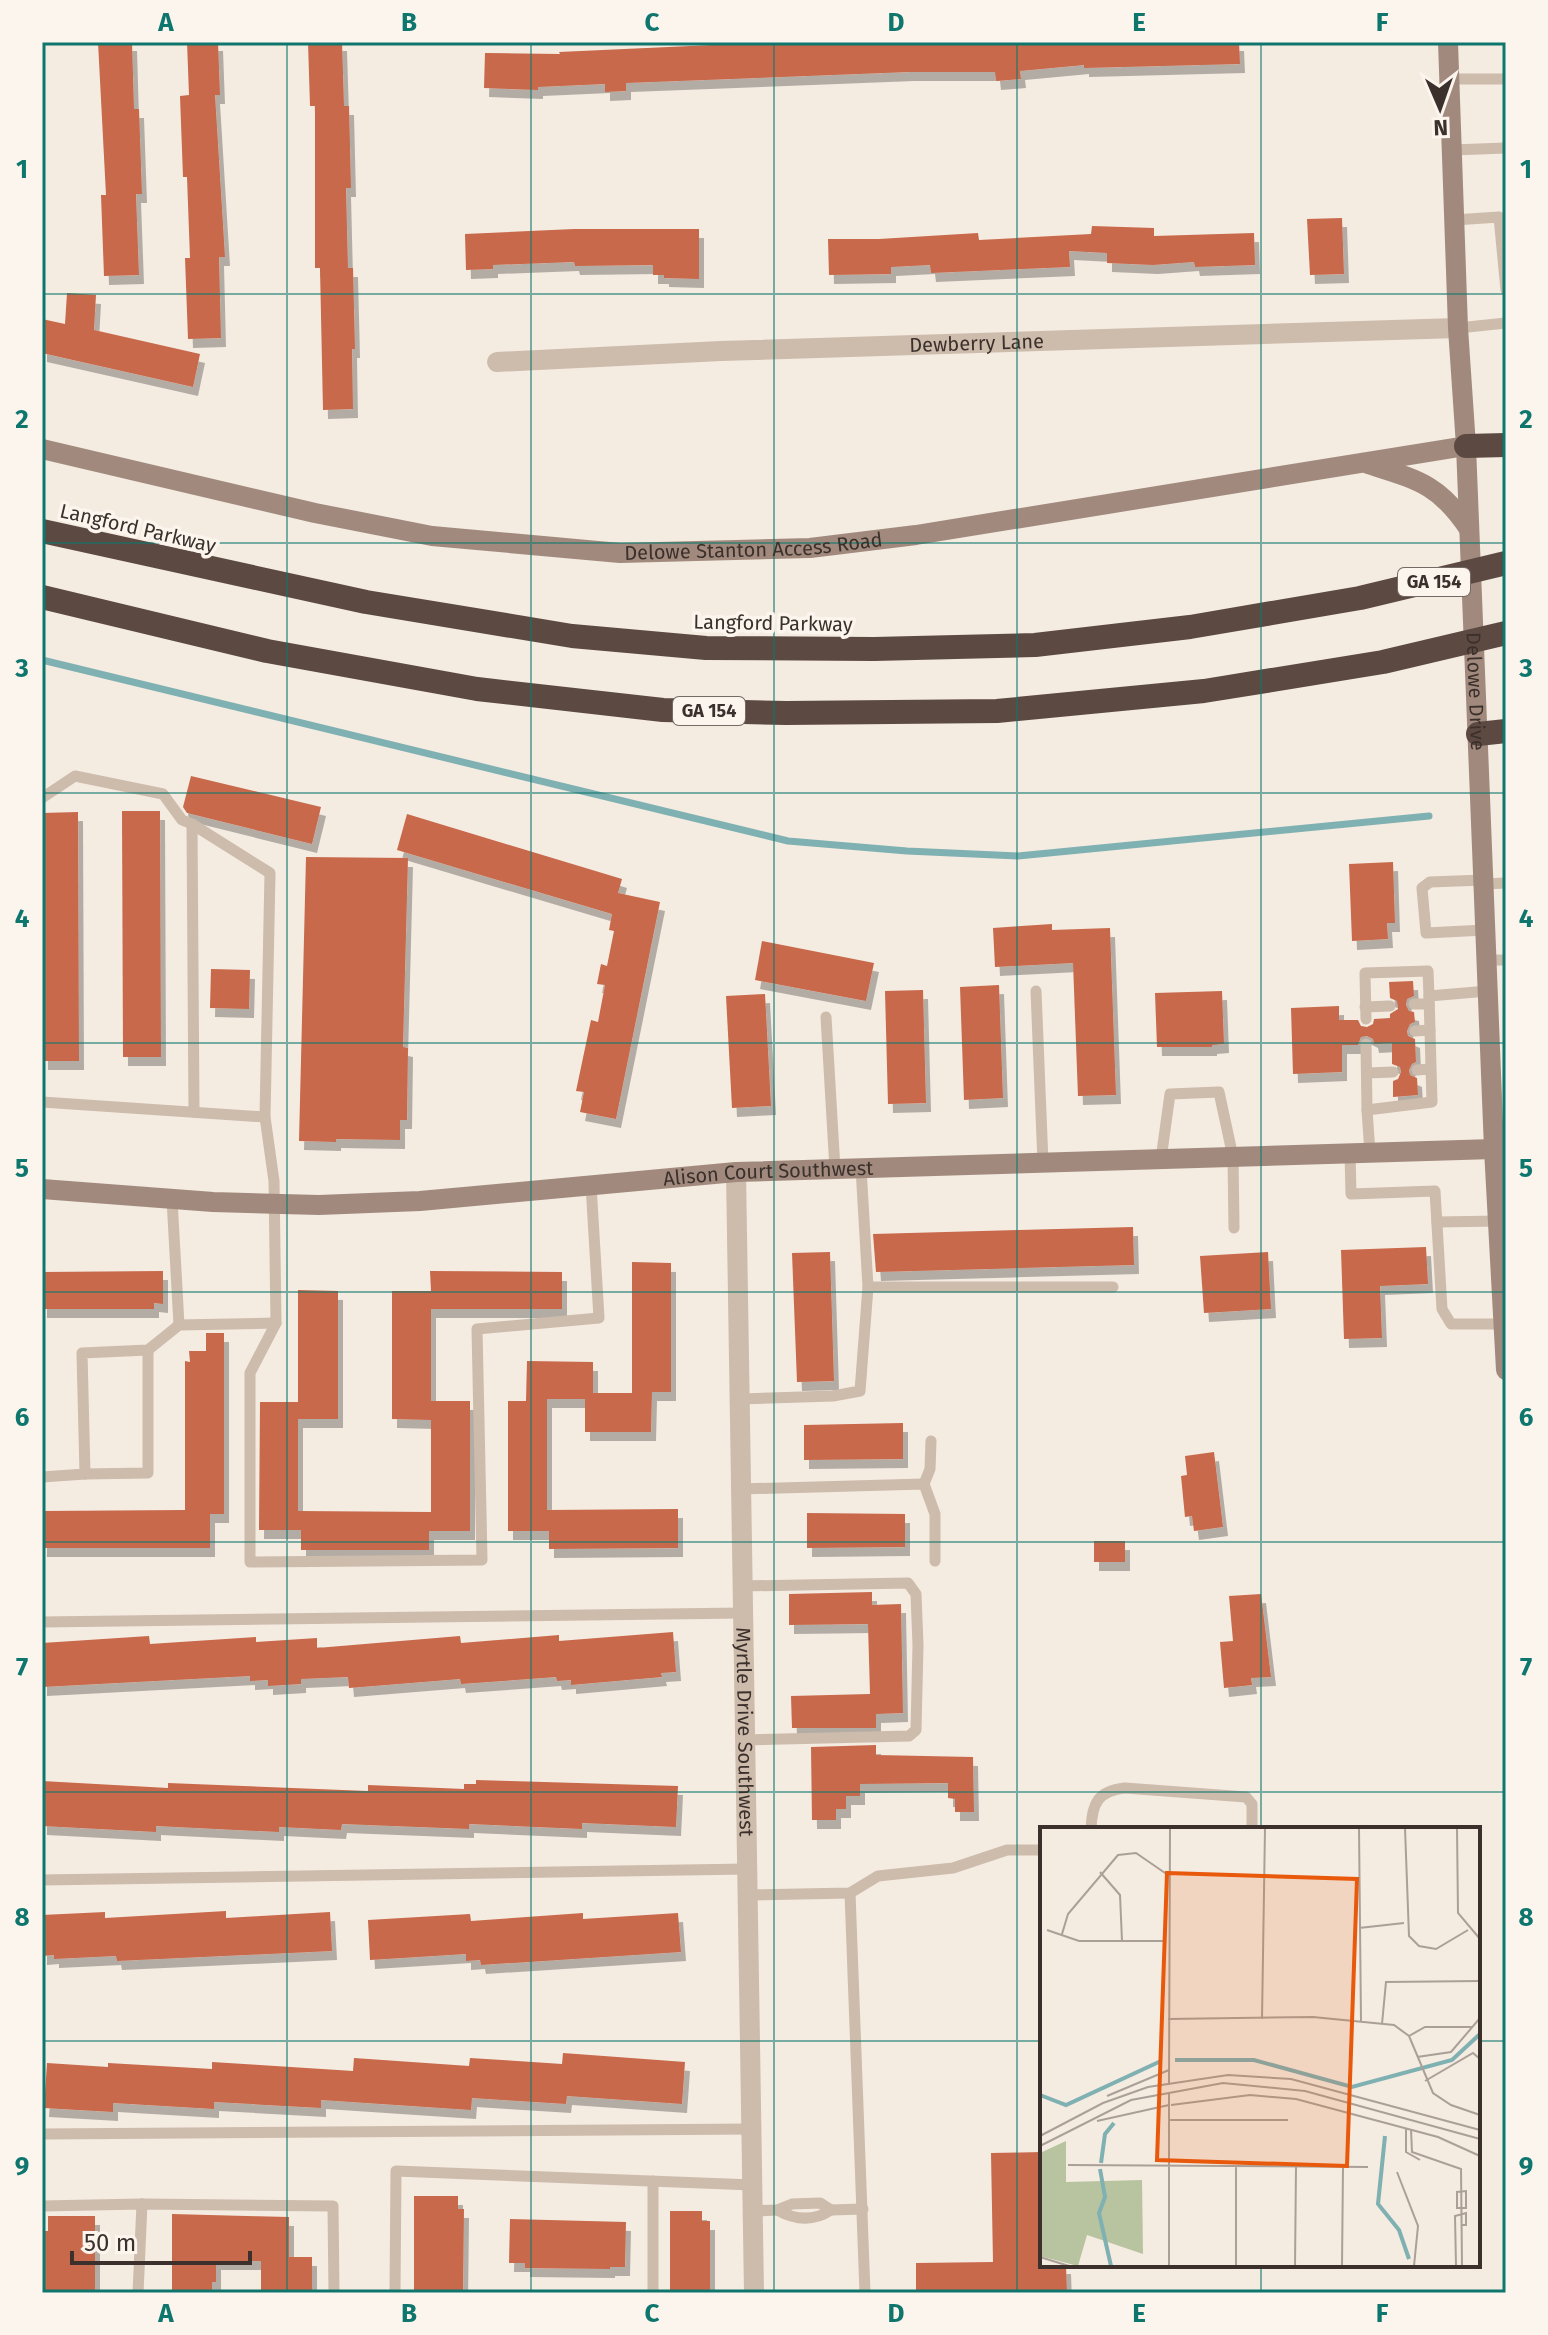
<svg xmlns="http://www.w3.org/2000/svg" width="1548" height="2335" viewBox="0 0 1548 2335" font-family="'Fira Sans',sans-serif">
  <style>
    .lines { fill: none; stroke-linecap: round; stroke-linejoin: round }
    .stream { stroke: #7fb0b2; stroke-width: 7 }
    .building { fill: #c8694b; filter: url(#shadow) }
    .lane { stroke: #cdbbac; stroke-width: 11 }
    .street { stroke: #cdbbac; stroke-width: 20 }
    .secondary { stroke: #a18a7d; stroke-width: 20 }
    .highway { stroke: #5c4a42; stroke-width: 24 }
    .grid { fill: none; stroke: #0f766e; stroke-width: 2; stroke-opacity: 0.55 }
    .labels { text-anchor: middle; dominant-baseline: central; stroke-width: 7; stroke-linejoin: round; paint-order: stroke }
    .shield { fill: #fbf5ee; stroke: #756b66; stroke-width: 2 }
    .shield-label { font-size: 18px; font-weight: bold; fill: #3b302b }
    .street-label { font-size: 20px; fill: #3b302b; stroke: #fbf5ee }
    .inset-river { fill: none; stroke: #7fb0b2; stroke-width: 4 }
    .inset-road { fill: none; stroke: #aaa098; stroke-width: 2 }
    .view { fill: #e8590c; fill-opacity: 0.15; stroke: #e8590c; stroke-width: 4 }
    .inset-edge { fill: none; stroke: #3b302b; stroke-width: 4 }
    .neatline { fill: none; stroke: #0f766e; stroke-width: 3 }
    .grid-label { font-size: 26px; text-anchor: middle; font-weight: bold; fill: #0f766e }
  </style>
  <defs>
    <filter id="shadow"><feDropShadow dx="5" dy="9" stdDeviation="0" flood-color="#0004"/></filter>
  </defs>
  <rect width="100%" height="100%" fill="#f4ebe1"/>
  <g class="lines">
    <polyline class="stream" points="42,660 788,841 907,851 1018,856 1429,816"/>
  </g>
  <g class="building">
    <polygon points="98,42 132,42 134,109 139,109 142,194 136,194 139,275 104,276 101,195 106,195"/>
    <polygon points="187,42 218,42 220,95 215,95 225,257 219,257 221,338 188,339 185,258 190,258 187,177 183,177 180,96 189,95"/>
    <polygon points="308,42 342,42 344,106 349,106 351,188 346,188 348,268 353,268 355,349 352,349 353,409 323,410 320,268 315,268 315,106 310,106"/>
    <polygon points="872,42 1239,42 1240,64 1084,68 1084,65 1020,71 1021,79 996,81 995,72 909,72 626,83 626,91 605,92 605,84 538,87 538,90 484,88 485,53 560,54 559,52 734,44"/>
    <polygon points="1342,218 1344,274 1310,275 1307,219"/>
    <polygon points="1092,226 1154,228 1154,236 1254,233 1255,265 1195,267 1194,262 1153,265 1107,263 1107,253 1069,251 1070,267 931,273 930,265 891,267 891,274 829,275 828,239 879,239 978,233 979,240 1091,234"/>
    <polygon points="574,229 699,229 699,279 664,278 664,275 653,275 653,265 575,266 574,262 493,265 493,269 466,270 465,234"/>
    <polygon points="67,293 96,295 94,330 200,354 193,387 42,353 42,319 65,324"/>
    <polygon points="191,776 321,807 312,844 187,813 183,807"/>
    <polygon points="122,811 160,811 161,1057 123,1057"/>
    <polygon points="78,812 79,1061 43,1061 42,813"/>
    <polygon points="407,814 622,879 618,893 660,902 616,1119 580,1112 584,1092 576,1091 591,1020 598,1022 605,985 597,984 601,964 607,966 614,931 609,930 612,914 397,850"/>
    <polygon points="306,857 408,858 403,1047 408,1048 407,1120 400,1120 400,1140 336,1139 336,1142 299,1141"/>
    <polygon points="1393,862 1395,923 1387,923 1388,939 1352,941 1349,864"/>
    <polygon points="1052,924 1052,930 1110,928 1116,1095 1078,1096 1073,963 995,967 993,928"/>
    <polygon points="762,941 874,963 866,1001 755,980"/>
    <polygon points="211,969 250,970 249,1009 210,1008"/>
    <polygon points="1413,981 1414,996 1407,999 1406,1005 1409,1011 1414,1012 1415,1022 1410,1024 1407,1031 1408,1036 1415,1039 1416,1062 1412,1064 1409,1070 1410,1075 1417,1078 1418,1095 1393,1097 1393,1081 1398,1079 1401,1072 1400,1067 1392,1064 1392,1043 1374,1044 1373,1039 1367,1036 1361,1037 1358,1045 1342,1045 1342,1072 1293,1074 1291,1008 1339,1006 1339,1020 1358,1020 1361,1026 1367,1027 1373,1024 1374,1019 1390,1018 1390,1014 1398,1009 1397,1001 1390,998 1389,982"/>
    <polygon points="999,985 1003,1098 964,1100 960,987"/>
    <polygon points="923,990 926,1103 888,1104 885,991"/>
    <polygon points="1222,991 1224,1044 1212,1045 1212,1047 1157,1047 1155,993"/>
    <polygon points="765,994 771,1106 732,1108 726,996"/>
    <polygon points="1133,1227 1134,1265 876,1272 873,1234"/>
    <polygon points="1426,1247 1428,1284 1380,1286 1382,1338 1344,1339 1341,1250"/>
    <polygon points="830,1252 834,1381 797,1382 792,1253"/>
    <polygon points="1268,1252 1271,1309 1204,1313 1200,1256"/>
    <polygon points="632,1262 671,1263 671,1392 652,1392 651,1432 585,1432 585,1399 547,1399 547,1510 678,1509 678,1548 549,1549 549,1531 508,1531 508,1401 526,1401 527,1361 593,1362 593,1393 632,1393"/>
    <polygon points="163,1271 163,1304 154,1303 154,1309 42,1309 42,1272"/>
    <polygon points="430,1271 562,1272 562,1309 431,1309 431,1401 470,1401 470,1531 429,1531 429,1550 301,1550 301,1530 259,1530 260,1402 298,1402 298,1511 431,1512 431,1420 392,1419 392,1291 431,1291"/>
    <polygon points="298,1290 338,1291 338,1419 298,1419"/>
    <polygon points="206,1333 224,1333 224,1514 210,1514 210,1548 42,1548 42,1511 185,1510 185,1361 190,1362 189,1351 206,1351"/>
    <polygon points="903,1423 903,1459 804,1460 804,1425"/>
    <polygon points="1214,1452 1223,1527 1194,1531 1192,1516 1185,1517 1181,1476 1187,1475 1185,1456"/>
    <polygon points="807,1513 905,1514 905,1547 807,1548"/>
    <rect x="1094" y="1541" width="31" height="21"/>
    <polygon points="872,1592 872,1605 901,1604 903,1713 876,1714 876,1728 792,1728 791,1696 870,1694 868,1624 789,1625 789,1594"/>
    <polygon points="1261,1594 1271,1677 1251,1678 1252,1685 1224,1688 1220,1642 1233,1641 1229,1596"/>
    <polygon points="673,1632 676,1672 661,1673 662,1677 571,1685 571,1680 557,1681 556,1677 461,1684 460,1679 349,1688 348,1677 301,1679 301,1684 268,1686 268,1680 250,1681 250,1676 42,1687 42,1643 149,1636 150,1644 256,1637 256,1642 317,1638 317,1648 460,1636 461,1643 559,1635 559,1641"/>
    <polygon points="876,1745 876,1755 973,1757 974,1812 955,1812 955,1799 948,1798 948,1783 860,1784 860,1796 846,1796 846,1809 836,1809 836,1820 812,1820 811,1747"/>
    <polygon points="476,1780 678,1786 676,1827 582,1823 582,1829 469,1824 469,1829 342,1824 341,1830 279,1827 279,1832 156,1826 156,1832 42,1826 42,1781 168,1788 168,1783 368,1791 368,1785 464,1789 464,1784 476,1784"/>
    <polygon points="226,1911 226,1918 330,1912 332,1951 117,1961 116,1956 54,1959 54,1955 42,1956 42,1915 105,1912 105,1918"/>
    <polygon points="583,1913 583,1919 678,1913 681,1952 481,1965 480,1960 466,1961 466,1954 370,1960 368,1920 470,1914 471,1921"/>
    <polygon points="563,2053 685,2062 682,2104 567,2096 566,2104 472,2098 471,2110 321,2100 321,2108 214,2102 214,2109 113,2103 113,2112 44,2108 47,2063 108,2067 108,2063 212,2069 212,2062 353,2071 354,2058 469,2066 470,2058 562,2064"/>
    <polygon points="1042,2152 1042,2265 1066,2265 1067,2293 916,2293 916,2263 993,2262 991,2153"/>
    <polygon points="414,2196 458,2196 458,2209 464,2209 463,2293 414,2293"/>
    <polygon points="670,2211 702,2211 702,2221 710,2221 710,2293 670,2293"/>
    <polygon points="172,2214 289,2217 289,2257 312,2257 312,2293 261,2293 261,2261 216,2261 216,2282 212,2282 212,2293 172,2293"/>
    <polygon points="48,2216 95,2216 95,2293 43,2293 43,2231 48,2231"/>
    <polygon points="510,2219 626,2222 625,2267 610,2267 610,2269 525,2268 525,2263 509,2263"/>
  </g>
  <g class="lines">
    <g class="lane">
      <polyline points="1449,79 1506,79"/>
      <polyline points="1452,150 1506,148"/>
      <polyline points="1454,220 1499,217 1506,290"/>
      <polyline points="1458,328 1506,323"/>
      <polyline points="42,798 75,776 163,794 182,820 192,824 270,873 265,1117 274,1181 276,1323 250,1373 250,1562 482,1560 477,1329 599,1318 591,1185"/>
      <polyline points="192,824 194,1112"/>
      <polyline points="1483,880 1430,882 1422,888 1426,933 1485,930"/>
      <polyline points="1484,884 1506,883"/>
      <polyline points="1487,960 1506,960"/>
      <polyline points="1036,991 1043,1163"/>
      <polyline points="1414,1004 1429,1004"/>
      <polyline points="1365,1007 1390,1006"/>
      <polyline points="826,1017 835,1169"/>
      <polyline points="1366,1019 1365,973 1428,971 1429,996"/>
      <polyline points="1415,1031 1430,1030"/>
      <polyline points="1366,1044 1367,1110"/>
      <polyline points="1417,1070 1430,1069"/>
      <polyline points="1367,1073 1393,1072"/>
      <polyline points="42,1102 265,1117"/>
      <polyline points="1350,1153 1351,1194 1435,1191 1442,1309 1451,1324 1504,1324"/>
      <polyline points="1370,1153 1367,1110 1432,1102 1429,996 1488,991"/>
      <polyline points="1161,1159 1170,1094 1219,1092 1233,1157 1234,1228"/>
      <polyline points="172,1199 179,1325"/>
      <polyline points="1437,1222 1498,1221"/>
      <polyline points="868,1287 1113,1287"/>
      <polyline points="740,1399 833,1396 860,1391 868,1287 861,1168"/>
      <polyline points="85,1474 148,1473 148,1350"/>
      <polyline points="42,1477 85,1474 82,1353 148,1350 179,1325 276,1323"/>
      <polyline points="924,1484 930,1469 931,1441"/>
      <polyline points="741,1489 924,1484 935,1514 935,1561"/>
      <polyline points="742,1586 908,1583 916,1594 918,1645 916,1730 909,1736 745,1740"/>
      <polyline points="42,1622 743,1613"/>
      <path d="M1091,1829C1092,1803 1098,1791 1125,1788L1246,1797L1252,1804V1829"/>
      <polyline points="42,1880 747,1869"/>
      <polyline points="850,1893 865,2293"/>
      <polyline points="748,1895 850,1893 878,1876 953,1868 1007,1850 1042,1850"/>
      <polyline points="42,2134 752,2129"/>
      <polyline points="653,2181 653,2293"/>
      <polyline points="42,2206 142,2204 333,2206 334,2293"/>
      <path d="M777,2210C795,2220 813,2222 831,2210"/>
      <polyline points="753,2211 777,2210 792,2204 820,2203 831,2210 863,2209"/>
      <polyline points="138,2293 142,2204"/>
      <polyline points="395,2293 396,2171 753,2185"/>
    </g>
    <g class="street">
      <path id="s1" d="M497,362L721,351L1458,328"/>
      <path id="s2" d="M736,1172L754,2293"/>
    </g>
    <g class="secondary">
      <path id="s3" d="M1448,42L1458,328L1466,446L1494,1149L1506,1370"/>
      <path id="s4" d="M42,449L315,513L432,536L620,553L810,548L916,535L1466,446"/>
      <path d="M1368,464C1418,480 1439,484 1469,529"/>
      <path id="s5" d="M42,1189L213,1202L319,1205L420,1201L736,1172L1494,1149"/>
    </g>
    <g class="highway">
      <polyline points="1466,446 1506,445"/>
      <polyline points="42,531 366,602 572,636 706,648 874,649 1035,645 1190,627 1360,598 1506,563"/>
      <polyline points="42,597 267,651 477,689 663,710 786,713 997,711 1204,691 1383,662 1506,633"/>
      <polyline points="1478,734 1506,731"/>
    </g>
  </g>
  <path class="grid" d="M287,42V2293M531,42V2293M774,42V2293M1017,42V2293M1261,42V1829M42,294H1506M42,543H1506M42,793H1506M42,1043H1506M42,1292H1506M42,1542H1506M42,1792H1506M42,2041H1042M1478,2041H1506M1261,2265V2293"/>
  <g class="labels">
    <g class="shield">
      <rect x="1398" y="568" width="72" height="28" rx="6"/>
      <rect x="673" y="697" width="72" height="28" rx="6"/>
    </g>
    <g class="shield-label">
      <text x="1434" y="582">GA 154</text>
      <text x="709" y="711">GA 154</text>
    </g>
    <g class="street-label">
      <text stroke="none"><textPath href="#s1" startOffset="480">Dewberry Lane</textPath></text>
      <text transform="translate(138 528) rotate(13)">Langford Parkway</text>
      <text stroke="none"><textPath href="#s4" startOffset="722">Delowe Stanton Access Road</textPath></text>
      <text transform="translate(773 623) rotate(1)">Langford Parkway</text>
      <text stroke="none"><textPath href="#s3" startOffset="650">Delowe Drive</textPath></text>
      <text stroke="none"><textPath href="#s5" startOffset="728">Alison Court Southwest</textPath></text>
      <text stroke="none"><textPath href="#s2" startOffset="560">Myrtle Drive Southwest</textPath></text>
    </g>
  </g>
  <g transform="translate(1040 1827)">
    <rect width="440" height="440" fill="#f4ebe1"/>
    <path d="M26,314V355L102,353L103,427L47,408L38,439L0,429V326Z" fill="#b8c4a0"/>
    <path class="inset-river" d="M135,233H214L312,260L412,233L440,207M0,268L26,278L121,234M345,309L338,377L359,403L369,432M61,336L65,307L74,296M60,342L65,370L59,386L71,439"/>
    <path class="inset-road" d="M319,1L321,194M365,1L369,109L379,119L396,122L428,103M417,1L418,86L440,112M60,45L80,68L82,114M319,101L364,96M7,103L39,114H126M22,107L28,87L78,28L96,26L128,48M128,192L273,190L354,198L369,209L393,266L411,278L440,288M222,192L225,1M342,197L346,155L440,154M369,209L385,200H433M377,230L411,225L440,191M385,254L433,226L440,232M129,258L130,1M129,267V439M67,269L129,243M131,278L210,268L256,272L398,310L440,329M130,293H248M57,294L129,278M366,301V325L380,333M371,302L372,325L421,342L422,439M0,309L63,276L108,260L188,248L251,252L440,303M0,319L91,273L183,256L265,264L440,312M28,338L328,340M196,340V439M357,345L378,399L374,439M426,364V381H417V365ZM0,430L29,439M255,439L256,340M302,439L303,340M416,439L415,389L426,386V398H421"/>
    <path class="view" d="M127,46L317,52L307,339L117,333Z"/>
    <rect width="440" height="440" class="inset-edge"/>
  </g>
  <rect width="1548" height="2335" fill="none" stroke="#fbf5ee" stroke-width="88"/>
  <g transform="translate(1440 108) rotate(178)" stroke="#fbf5ee" stroke-width="6" paint-order="stroke">
  <path d="M0-6L14 30L0 20L-14 30Z" fill="#3b302b"/>
  <text y="-12" font-size="22" font-weight="bold" text-anchor="middle" fill="#3b302b">N</text>
  </g>
  <path d="M72 2251v12h178v-12" fill="none" stroke="#3b302b" stroke-width="4"/>
  <text x="84" y="2251" font-size="24" fill="#3b302b" stroke="#fbf5ee" stroke-width="6" paint-order="stroke">50 m</text>
  <rect x="44" y="44" width="1460" height="2247" class="neatline"/>
  <g class="grid-label">
    <text x="166" y="31">A</text>
    <text x="409" y="31">B</text>
    <text x="652" y="31">C</text>
    <text x="896" y="31">D</text>
    <text x="1139" y="31">E</text>
    <text x="1382" y="31">F</text>
    <text x="22" y="178">1</text>
    <text x="1526" y="178">1</text>
    <text x="22" y="428">2</text>
    <text x="1526" y="428">2</text>
    <text x="22" y="677">3</text>
    <text x="1526" y="677">3</text>
    <text x="22" y="927">4</text>
    <text x="1526" y="927">4</text>
    <text x="22" y="1177">5</text>
    <text x="1526" y="1177">5</text>
    <text x="22" y="1426">6</text>
    <text x="1526" y="1426">6</text>
    <text x="22" y="1676">7</text>
    <text x="1526" y="1676">7</text>
    <text x="22" y="1926">8</text>
    <text x="1526" y="1926">8</text>
    <text x="22" y="2175">9</text>
    <text x="1526" y="2175">9</text>
    <text x="166" y="2322">A</text>
    <text x="409" y="2322">B</text>
    <text x="652" y="2322">C</text>
    <text x="896" y="2322">D</text>
    <text x="1139" y="2322">E</text>
    <text x="1382" y="2322">F</text>
  </g>
</svg>
